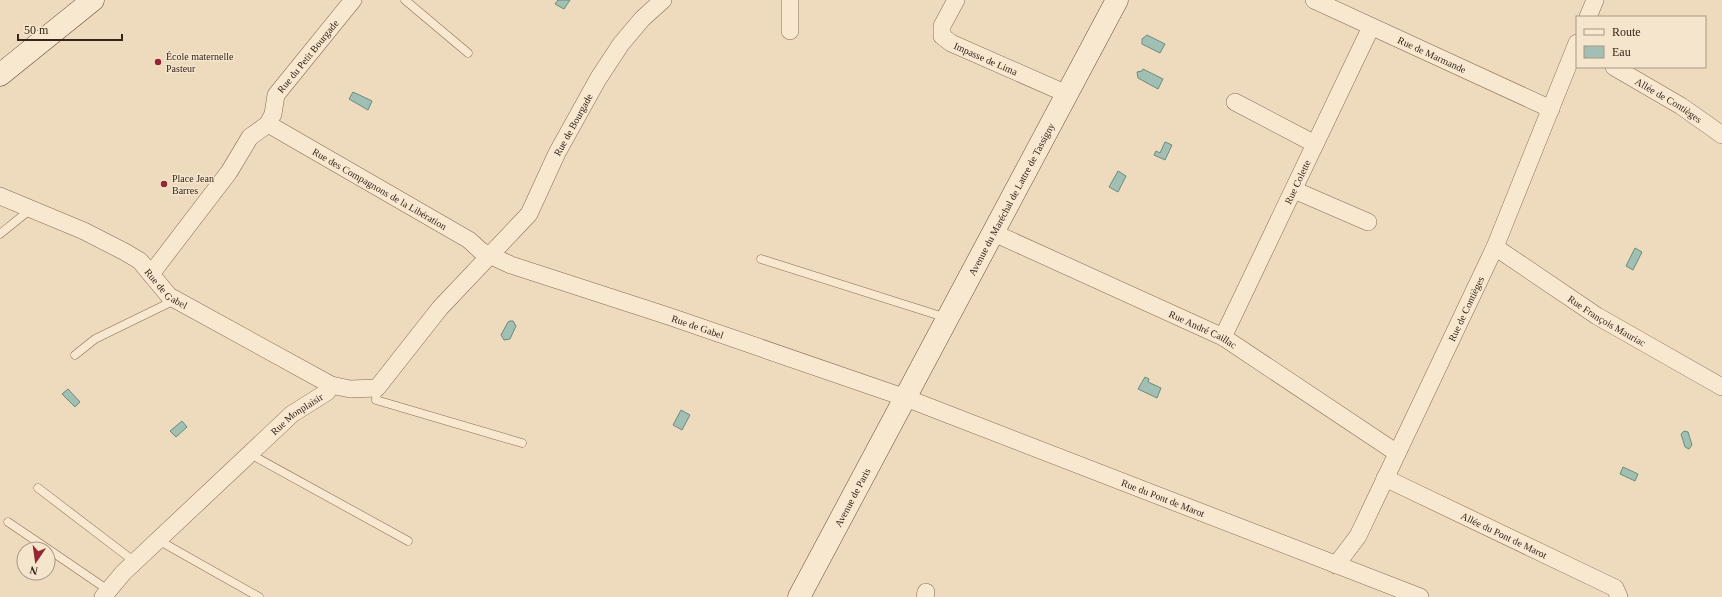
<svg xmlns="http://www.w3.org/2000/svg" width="1722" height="597" viewBox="0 0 1722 597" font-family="'Times New Roman',serif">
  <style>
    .water { fill: #a1bfb3; stroke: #688d7f }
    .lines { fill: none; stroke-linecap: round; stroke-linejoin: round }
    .lane-casing { stroke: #866a56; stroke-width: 9 }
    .street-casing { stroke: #866a56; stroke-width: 18 }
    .secondary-casing { stroke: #674b3a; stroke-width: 23 }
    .lane { stroke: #f9e8d0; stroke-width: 8 }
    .street { stroke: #f9e8d0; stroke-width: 17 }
    .secondary { stroke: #f9e8d0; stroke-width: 22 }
    .poi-dot { fill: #952634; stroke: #f5e5cd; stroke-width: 1.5 }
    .labels { text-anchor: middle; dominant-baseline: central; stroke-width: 3; stroke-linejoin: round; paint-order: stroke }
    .street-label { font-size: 10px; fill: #35251b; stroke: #f5e5cd }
    .poi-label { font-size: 10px; fill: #35251b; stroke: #f5e5cd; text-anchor: start }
  </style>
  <rect width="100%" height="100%" fill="#eedabd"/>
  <g class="water">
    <polygon points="558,0 570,0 564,9 555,4"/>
    <polygon points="1147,35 1165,44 1160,53 1142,44 1142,39"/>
    <polygon points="1143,69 1163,79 1158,89 1138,78 1137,72 1142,71"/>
    <polygon points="353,92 372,101 368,110 349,99"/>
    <polygon points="1165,142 1172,145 1165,160 1154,155 1156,151 1160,153"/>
    <polygon points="1118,171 1126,176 1118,192 1109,187"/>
    <polygon points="1635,248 1642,252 1633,270 1626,266"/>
    <polygon points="510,321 513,321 516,326 510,339 504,340 501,335 508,322"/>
    <polygon points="1145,377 1149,379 1148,382 1161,388 1157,398 1138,389"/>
    <polygon points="68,389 80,402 75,407 62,394"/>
    <polygon points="681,410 690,415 682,430 673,425"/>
    <polygon points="182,421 187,427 176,437 170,431"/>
    <polygon points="1684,431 1688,432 1692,445 1689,449 1685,447 1681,434"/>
    <polygon points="1623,467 1638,474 1635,481 1620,474"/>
  </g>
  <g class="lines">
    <defs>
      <g id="lane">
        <polyline points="405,0 468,53"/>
        <polyline points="0,234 31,209"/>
        <polyline points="761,259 947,318"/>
        <polyline points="75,355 95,339 175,300"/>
        <polyline points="377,388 376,400 522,443"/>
        <polyline points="250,454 408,541"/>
        <polyline points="38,488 135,562"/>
        <polyline points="8,522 48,549"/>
        <polyline points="158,540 259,597"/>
        <polyline points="48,549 108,590"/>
      </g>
      <g id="street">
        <path id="s1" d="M956,0L942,26V36L951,43L1067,94"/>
        <path id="s2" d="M1314,0L1551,109"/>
        <polyline points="1588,17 1595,0"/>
        <polyline points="790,31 790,0"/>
        <path id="s3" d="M1614,67L1681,106L1722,135"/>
        <polyline points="1235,102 1315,144"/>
        <path id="s4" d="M268,124L469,240L481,251L511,265L668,316L906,398L1420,597"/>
        <polyline points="1294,190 1368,222"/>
        <path id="s5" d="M0,196L84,231L125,252L140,261L169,296L331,385"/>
        <path id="s6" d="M994,233L1223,337L1397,453"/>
        <path id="s7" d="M1495,247L1597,316L1722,387"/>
        <path id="s8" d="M151,274L229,172L250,137L268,124L273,114L276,95L353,0"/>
        <path id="s9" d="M1223,337L1371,27"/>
        <path id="s10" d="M1385,478L1615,588L1619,597"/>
        <path id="s11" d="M1336,565L1358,536L1495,247L1577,43"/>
        <path id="s12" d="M103,597L123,573L292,414L327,392L331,385L350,389L377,388L440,308L529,214L557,153L598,79L621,44L642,19L663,0"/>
        <polyline points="925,597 926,592"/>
      </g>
      <g id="secondary">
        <polyline points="0,75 93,0"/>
        <path id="s13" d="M799,597L1117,0"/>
      </g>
    </defs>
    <use href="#lane" class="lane-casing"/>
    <use href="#street" class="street-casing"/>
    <use href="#secondary" class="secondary-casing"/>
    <use href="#lane" class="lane"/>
    <use href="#street" class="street"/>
    <use href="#secondary" class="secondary"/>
  </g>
  <g class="poi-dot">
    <circle cx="158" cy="62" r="4"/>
    <circle cx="164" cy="184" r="4"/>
  </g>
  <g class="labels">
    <g class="street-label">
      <text stroke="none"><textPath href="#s2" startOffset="130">Rue de Marmande</textPath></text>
      <text stroke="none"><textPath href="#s8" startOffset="272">Rue du Petit Bourgade</textPath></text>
      <text stroke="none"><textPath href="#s1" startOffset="89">Impasse de Lima</textPath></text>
      <text stroke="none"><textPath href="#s3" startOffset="64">Allée de Contièges</textPath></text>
      <text stroke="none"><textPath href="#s12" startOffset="690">Rue de Bourgade</textPath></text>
      <text stroke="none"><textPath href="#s9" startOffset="172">Rue Colette</textPath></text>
      <text stroke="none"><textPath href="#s4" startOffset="129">Rue des Compagnons de la Libération</textPath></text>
      <text stroke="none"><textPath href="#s13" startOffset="451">Avenue du Maréchal de Lattre de Tassigny</textPath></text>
      <text stroke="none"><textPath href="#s5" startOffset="193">Rue de Gabel</textPath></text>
      <text stroke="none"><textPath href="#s11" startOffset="288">Rue de Contièges</textPath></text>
      <text stroke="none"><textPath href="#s7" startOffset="134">Rue François Mauriac</textPath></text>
      <text stroke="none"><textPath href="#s4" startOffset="478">Rue de Gabel</textPath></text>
      <text stroke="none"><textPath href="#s6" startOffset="230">Rue André Caillac</textPath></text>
      <text stroke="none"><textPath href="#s12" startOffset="267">Rue Monplaisir</textPath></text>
      <text stroke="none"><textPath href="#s13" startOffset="113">Avenue de Paris</textPath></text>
      <text stroke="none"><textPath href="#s4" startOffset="974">Rue du Pont de Marot</textPath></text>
      <text stroke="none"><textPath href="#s10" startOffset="132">Allée du Pont de Marot</textPath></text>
    </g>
    <g class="poi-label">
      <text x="166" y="56">École maternelle<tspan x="166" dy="12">Pasteur</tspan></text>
      <text x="172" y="178">Place Jean<tspan x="172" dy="12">Barres</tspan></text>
    </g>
  </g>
  <rect x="1576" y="16" width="130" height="52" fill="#f5e5cd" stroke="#a89886"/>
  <rect x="1584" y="29" width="20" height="6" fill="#f9e8d0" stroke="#a89886"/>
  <text x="1612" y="36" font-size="12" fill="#35251b">Route</text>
  <rect x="1584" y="46" width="20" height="12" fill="#a1bfb3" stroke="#a89886"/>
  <text x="1612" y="56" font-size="12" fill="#35251b">Eau</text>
  <g transform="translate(36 561) rotate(193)"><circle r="19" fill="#f5e5cd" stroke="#a89886"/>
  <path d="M0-3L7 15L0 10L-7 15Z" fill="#952634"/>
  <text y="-6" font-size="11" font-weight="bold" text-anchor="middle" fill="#35251b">N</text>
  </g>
  <path d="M18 34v6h104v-6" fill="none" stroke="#35251b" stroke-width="2"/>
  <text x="24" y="34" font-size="12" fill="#35251b" stroke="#f5e5cd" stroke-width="3" paint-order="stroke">50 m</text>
</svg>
